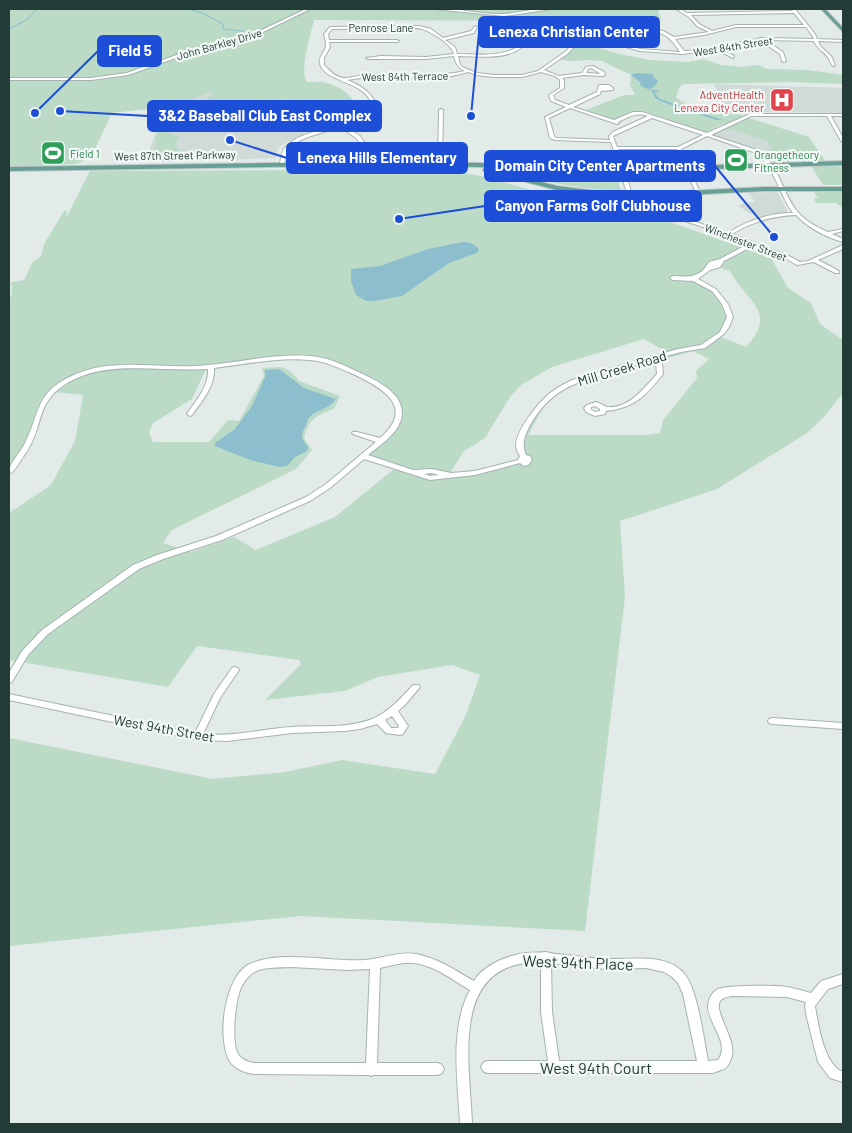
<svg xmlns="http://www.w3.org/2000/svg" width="852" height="1133" viewBox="0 0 852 1133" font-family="Barlow,sans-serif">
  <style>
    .built { fill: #d0dbd7 }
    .green { fill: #bbdbc7; fill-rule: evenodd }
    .water { fill: #8cbece }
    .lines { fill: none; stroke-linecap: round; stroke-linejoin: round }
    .stream { stroke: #8cbece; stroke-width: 1 }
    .minor-casing { stroke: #a5b3af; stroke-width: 2 }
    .major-casing { stroke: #c1c8c7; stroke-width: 2 }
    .minor { fill: #fff; fill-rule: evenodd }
    .major { fill: #689f95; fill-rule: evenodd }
    .labels { text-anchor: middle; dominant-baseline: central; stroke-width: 4.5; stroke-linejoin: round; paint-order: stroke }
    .far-street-label { font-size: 11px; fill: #233b37; stroke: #f2f8f5 }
    .far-health-label { font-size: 11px; fill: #be3a42; stroke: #f2f8f5; text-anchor: end }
    .far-leisure-label { font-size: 11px; fill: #27864d; stroke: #f2f8f5; text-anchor: start }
    .street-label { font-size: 14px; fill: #233b37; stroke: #f2f8f5 }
    .near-street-label { font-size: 16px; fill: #233b37; stroke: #f2f8f5 }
    .leader { fill: none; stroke: #1d4ed8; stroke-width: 2 }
    .callout-dot { fill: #1d4ed8; stroke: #f2f8f5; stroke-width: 2 }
    .callout { fill: #1d4ed8; stroke: #1d4ed8; stroke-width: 2 }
    .callout-label { font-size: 15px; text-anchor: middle; font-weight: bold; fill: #fff }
  </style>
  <rect width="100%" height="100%" fill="#e2ebe8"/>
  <g class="built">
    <polygon points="175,84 324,84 351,107 346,111 332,102 324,100 298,104 287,109 307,132 282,145 278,149 276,158 222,160 146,158"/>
    <polygon points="714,84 843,88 843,113 761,112 736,116 726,112"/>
    <polygon points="725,125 772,141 777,148 763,155 708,134"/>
    <polygon points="777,192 788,212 758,218 738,206 746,202 755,202 749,193"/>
  </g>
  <g class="green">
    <path d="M9,9H657L660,12H658L662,19L636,21L314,20C311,34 299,71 307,82C313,82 321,81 327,83C338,86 355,95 354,107L350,111L325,101L317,100L289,110L293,104L291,100L282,99L263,101L251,111L231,110L207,113L202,117L181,120C186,112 187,106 199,104L200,101L214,95L210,91C197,99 179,101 169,111L162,112L158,108L112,113C103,129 96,158 77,164L9,167Z"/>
    <path d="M576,43L589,45L619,54L650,60L688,62L704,59L721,65L743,67L759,65L766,69L808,70L843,75V84L789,82L683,84L679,88L676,97C683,106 725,116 737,114L809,137L825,161L772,162L762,152L772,148L768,144L769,142L730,129L721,130L727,126L722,124L706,132L643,111H633L614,120L586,110L624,95H635L630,85L631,75L602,61L590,60L570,61L558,59Z"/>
    <polygon points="220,119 228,125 196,133 188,126"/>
    <polygon points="164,130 179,137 175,146 179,151 176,154 178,159 146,156 157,145 154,140 158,132"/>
    <polygon points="811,166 843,166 843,185 823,185"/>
    <path d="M516,169L615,171L621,191C584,189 551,184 516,173Z"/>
    <path d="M311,170L459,172C488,176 516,187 544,193C574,199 608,195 634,209L771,258L788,288L811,303L820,324L843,340V393L822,419L807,433L717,489L620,521L625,597L585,931L301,916L9,946V738L213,779L285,772L342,760L435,774L465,717L480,675L452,665L378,677L345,691L265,700L301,664L299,660L197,646L168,687L9,660V513L51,485L75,441L83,395L53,392L44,403L32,444L9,475V300L12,293L11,282L24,280L32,263L41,256L44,244L64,211L67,210L66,218L90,171ZM718,267L730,271C746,302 779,311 746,347L721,337C744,312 724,293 699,280V278L710,270ZM644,339L667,352L574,380L563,384L541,401L518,436L516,448L520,457L517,460L475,472L450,473L464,451L485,438L510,397L521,385L552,367ZM693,351L709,359L696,371L697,378L663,420L660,433L647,435H528L544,406L562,390L581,382ZM294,359C307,360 320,360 332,365C351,372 402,391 395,418C391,434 374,444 362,454L394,469L335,517L256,550L234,537L191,552L163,543L172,530L296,469L312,450L304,438C309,419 316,415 334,409L340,396L299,381L291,372L282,367L262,368L264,376L239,421L228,420L209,442H153L149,433L153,423L192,399L206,369Z"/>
    <polygon points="814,192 843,192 843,208 836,203 816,203 814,199 818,198"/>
  </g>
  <g class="water">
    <polygon points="636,73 654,74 653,76 658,81 654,87 648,89 660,91 654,93 660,99 723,120 716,120 660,101 655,98 652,91 641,86 640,82 631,75"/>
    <path d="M463,242C470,242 473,243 479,249L477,253L449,263L402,296L374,301H366L356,295L351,281V269L380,266L428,249Z"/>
    <path d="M279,369L304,388L336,399C327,411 316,409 309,418C307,421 306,426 304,429C300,438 303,440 308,447L307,451L295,457L287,466L280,467L250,460L215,446V443L235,429L252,406L265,377V370Z"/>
  </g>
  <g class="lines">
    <g class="stream">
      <polyline points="187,9 200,12 223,24 223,29 243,31"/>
      <polyline points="509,9 515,10"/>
      <polyline points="524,18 520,19 521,23 518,24 521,28 568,45"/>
      <polyline points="9,29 28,19 37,9"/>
      <polyline points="205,155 222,154"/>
      <polyline points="144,159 171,161"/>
    </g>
    <defs>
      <g id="minor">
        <polygon points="306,9 310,9 251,38 184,55 128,75 91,80 9,80 9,78 91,78 127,73 182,53 249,36"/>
        <path d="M434,9C457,7 481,15 504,14C520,13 535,8 551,9L504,16Z"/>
        <path d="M676,9H680L687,13L793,11L791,9H795L815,34L817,39L843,40V42L818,41L820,46L831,56L835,65L833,66C831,64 830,61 829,59C825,52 817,49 814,41L765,40L783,52L786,61L784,62L782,61L780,54L761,41L720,49L734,56L733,58L716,49L683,54L640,51L590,37L579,42L567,54L544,70L559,76L582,73L586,67L593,66L604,72L605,75L603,76L583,75L562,78L564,80V88L553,95L555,100L569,105L597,92L599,85H609L613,88V90L601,91L600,94L573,107L614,120L633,112H642L707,133L750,114H843V116H831L843,138V142L841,141L827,116H751L711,135L760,151C779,167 782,191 796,210C804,220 816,227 828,232L843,229V231L832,234L843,239V242C826,237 808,228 796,215C772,216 752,222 732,234L787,255L800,262L808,261L843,245V249L818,260L839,271V273H835L814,262L797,265L783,257L753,246L724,261L720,267L710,270L698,279L716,289L728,304L733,317L729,327L724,334L705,348L681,352L658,358L662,363L663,374C646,396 634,408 606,411L605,414L595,416L586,412L584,408L587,405L596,402C600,403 604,406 607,407C629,409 644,388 657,374L656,363L653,360C638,364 623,368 608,373C572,383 550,391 530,425C525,435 521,444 526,455L530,456L532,460L528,465L524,466L520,463L475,475L430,480L364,459L330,488L310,501L222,540L163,559L139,569L48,634L28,655L12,682L9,683V673L22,651L42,630L133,565L157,555L216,536L306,497L326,484L376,442L353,434L352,433L353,432H357L380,438C416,407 383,388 353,374C339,368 325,361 310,360C278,357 246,364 214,368C215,387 202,401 192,415L190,416L187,414C196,400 209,387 208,369C168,372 118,362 82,376C69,381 55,389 48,401C42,409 40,420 37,429C33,441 28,451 21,460C18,465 14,472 9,474C9,463 19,454 24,445C42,410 34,392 76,374C113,358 156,368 196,366C234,364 271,353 310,356C326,357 342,364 356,371C375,380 408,393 401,420C396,435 380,445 368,455L413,470L432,469L451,473L475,471L518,460L520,456C518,453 516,449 516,445C517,429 538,403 550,393C558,387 567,382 577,378L678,349L701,345L720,332L727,317L722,304L712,291L693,281L673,280L670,278L673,276C690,277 700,278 709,262L720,259L748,244L706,228L630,203L611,142L555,140L550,138L545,117L566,107L551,101L549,95L560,88V80L555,76L541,72L522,77H494L476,75L469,72L452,76L436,78L374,76L347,80C359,85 367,89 374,100C369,117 360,121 344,126L360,136L367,146V147H363L356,138L340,127L308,137L297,142L313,146L311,147L295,144L287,151L284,165L280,164C281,159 281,153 284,149C295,134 319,131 337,125L316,112V110H318L341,124C356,119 365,116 370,100C367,95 364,92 359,89C349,82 323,77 320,64C318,57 325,52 326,46C326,42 325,38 324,34L330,27L419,26L431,29L443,38L471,31L475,26L477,27L474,33L445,40L455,47L457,54C478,54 501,58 519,46L522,47C505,61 479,56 458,56L460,64L462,67L477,73L494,75H522L538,71L565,52L577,40L602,30L592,28H571L572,26H592L605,29L613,26L637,25L663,31L674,37L709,32L697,26L689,17ZM794,13L804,25H736L712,31L699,24L691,15ZM637,27C660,33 667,31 680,52L640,49L594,36L614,28ZM736,27H806L812,35L814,39L760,38L758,39L701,50L684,51L675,39L704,35ZM419,28C430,31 451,43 454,54L426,57L381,56L366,58L368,59H426L454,56C456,64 458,68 465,71C434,78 405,72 373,74C366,74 346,79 343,78C335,77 329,70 324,65V58L330,47L329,42H397L399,41L397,40H329L328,34L332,29ZM591,68L601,74L586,73L588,69ZM570,108L617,124L619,123L618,122C629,117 636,112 648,116L613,132L609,136L610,140L556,138L554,136L549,118ZM652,118L703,135L678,147H617L613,136ZM707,136L756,153C775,168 779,194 793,213C769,213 748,220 728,233L634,201L618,149H677L696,193L698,194L700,193L681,149ZM595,406L600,409V411L596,412L591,410V407ZM432,473L439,475L430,476L424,474Z"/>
        <polygon points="441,109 443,110 442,167 440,168 438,167 439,110"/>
        <path d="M235,667L238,668L239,670L220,698L203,734C233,737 262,729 291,727C317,725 347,729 372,719C389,712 401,698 413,685H419L420,687L405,705L398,711L408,726L403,734L400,735L386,733L377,724L360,729L345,731L292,733L227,741L197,740L9,700V694L195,733L214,694L232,668ZM392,716L399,726L398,728H391L385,720Z"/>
        <polygon points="772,718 843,723 843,729 772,724 769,723 768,721 769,719"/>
        <path d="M546,952C552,954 559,954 565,955C579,956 593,959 607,959C632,960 669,952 686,976C698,993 704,1040 708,1061L718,1060C731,1043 707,1023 708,1005C709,998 712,992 718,989C728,985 777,985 788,987C796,989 804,991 811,993L821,981L843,974V984L828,989L815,1006C818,1024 824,1065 843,1072V1082L830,1078L818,1062L807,1018L805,1006L806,1002L787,997L732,996C728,997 724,997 721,1000C711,1010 739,1041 731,1059C729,1063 728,1067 724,1069C721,1070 717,1071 713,1073H487L483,1071L481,1067L483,1063L487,1061H548L541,1012V962C448,961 470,1063 472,1124H460C458,1083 449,1028 470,990C449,978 429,961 404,963C396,964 388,966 380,968L377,1063H438L442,1065L444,1069L442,1073L438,1075H373L371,1076L369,1075L254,1074C246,1073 237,1070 231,1063C216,1042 224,978 248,965C278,949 330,962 364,960C382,959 399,951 416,954C438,958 456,971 474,981C483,965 508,955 526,953C533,952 539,953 546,952ZM551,963L606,969L646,968L664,972L671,976L678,983L683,994L697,1061H559L552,1012ZM291,967L347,970L370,969L366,1063H254C248,1062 242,1060 238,1054C231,1041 235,1001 241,988C243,983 248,976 253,973C263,966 280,968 291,967Z"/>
      </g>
      <g id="major">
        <polygon points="821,9 825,9 843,28 843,32"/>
        <polygon points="393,161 602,166 681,166 843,161 843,165 681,170 602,170 393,165 9,171 9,167"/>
        <polygon points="485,168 557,186 598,191 667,192 766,187 843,187 843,191 766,191 667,196 598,195 557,190 483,171 483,169"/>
      </g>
    </defs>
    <use href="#minor" class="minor-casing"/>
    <use href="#major" class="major-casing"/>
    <use href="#minor" class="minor"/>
    <use href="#major" class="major"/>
  </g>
  <defs>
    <symbol id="hospital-square" viewBox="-11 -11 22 22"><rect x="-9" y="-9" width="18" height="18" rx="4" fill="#e0444e" stroke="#f2f8f5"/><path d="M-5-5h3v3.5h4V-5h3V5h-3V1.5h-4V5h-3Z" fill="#fff"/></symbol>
    <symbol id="stadium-square" viewBox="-11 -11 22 22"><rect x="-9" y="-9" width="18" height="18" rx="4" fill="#2e9e5b" stroke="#f2f8f5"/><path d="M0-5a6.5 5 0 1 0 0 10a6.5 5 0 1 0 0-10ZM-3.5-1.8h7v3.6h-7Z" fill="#fff"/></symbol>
  </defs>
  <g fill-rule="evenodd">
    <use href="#hospital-square" x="768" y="86" width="28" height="28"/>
    <use href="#stadium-square" x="39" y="139" width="28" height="28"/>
    <use href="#stadium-square" x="722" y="146" width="28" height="28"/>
  </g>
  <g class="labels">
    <g class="far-street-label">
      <text x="381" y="27">Penrose Lane</text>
      <text transform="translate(219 44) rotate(-16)">John Barkley Drive</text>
      <text transform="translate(733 46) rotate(-9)">West 84th Street</text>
      <text transform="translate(405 76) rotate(-1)">West 84th Terrace</text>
      <text transform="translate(175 155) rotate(-1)">West 87th Street Parkway</text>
      <text transform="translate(746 242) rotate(21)">Winchester Street</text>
    </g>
    <g class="far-health-label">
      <text x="764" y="94">AdventHealth<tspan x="764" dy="13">Lenexa City Center</tspan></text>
    </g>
    <g class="far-leisure-label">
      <text x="70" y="153">Field 1</text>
      <text x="754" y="154">Orangetheory<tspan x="754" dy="13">Fitness</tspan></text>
    </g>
    <g class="street-label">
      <text transform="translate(622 368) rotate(-17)">Mill Creek Road</text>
      <text transform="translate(164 728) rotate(10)">West 94th Street</text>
    </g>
    <g class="near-street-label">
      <text transform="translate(578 962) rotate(2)">West 94th Place</text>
      <text x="596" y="1067">West 94th Court</text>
    </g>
  </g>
  <path class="leader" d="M471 116L479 32M35 113L98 51M60 111L148 116M230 140L287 158M774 237L715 166M399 219L485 206"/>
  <g class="callout-dot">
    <circle cx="471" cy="116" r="5"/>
    <circle cx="35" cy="113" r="5"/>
    <circle cx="60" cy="111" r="5"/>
    <circle cx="230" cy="140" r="5"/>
    <circle cx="774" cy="237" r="5"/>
    <circle cx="399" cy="219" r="5"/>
  </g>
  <g class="callout">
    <rect x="479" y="17" width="180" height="30" rx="5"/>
    <rect x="98" y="36" width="63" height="30" rx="5"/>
    <rect x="148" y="101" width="233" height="30" rx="5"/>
    <rect x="287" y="143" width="180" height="30" rx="5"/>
    <rect x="485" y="151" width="230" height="30" rx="5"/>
    <rect x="485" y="191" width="216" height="30" rx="5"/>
  </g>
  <g class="callout-label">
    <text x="569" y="37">Lenexa Christian Center</text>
    <text x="130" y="56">Field 5</text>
    <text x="265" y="121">3&amp;2 Baseball Club East Complex</text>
    <text x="377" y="163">Lenexa Hills Elementary</text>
    <text x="600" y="171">Domain City Center Apartments</text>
    <text x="593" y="211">Canyon Farms Golf Clubhouse</text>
  </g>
  <rect width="852" height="1133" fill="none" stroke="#233b37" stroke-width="20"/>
</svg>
